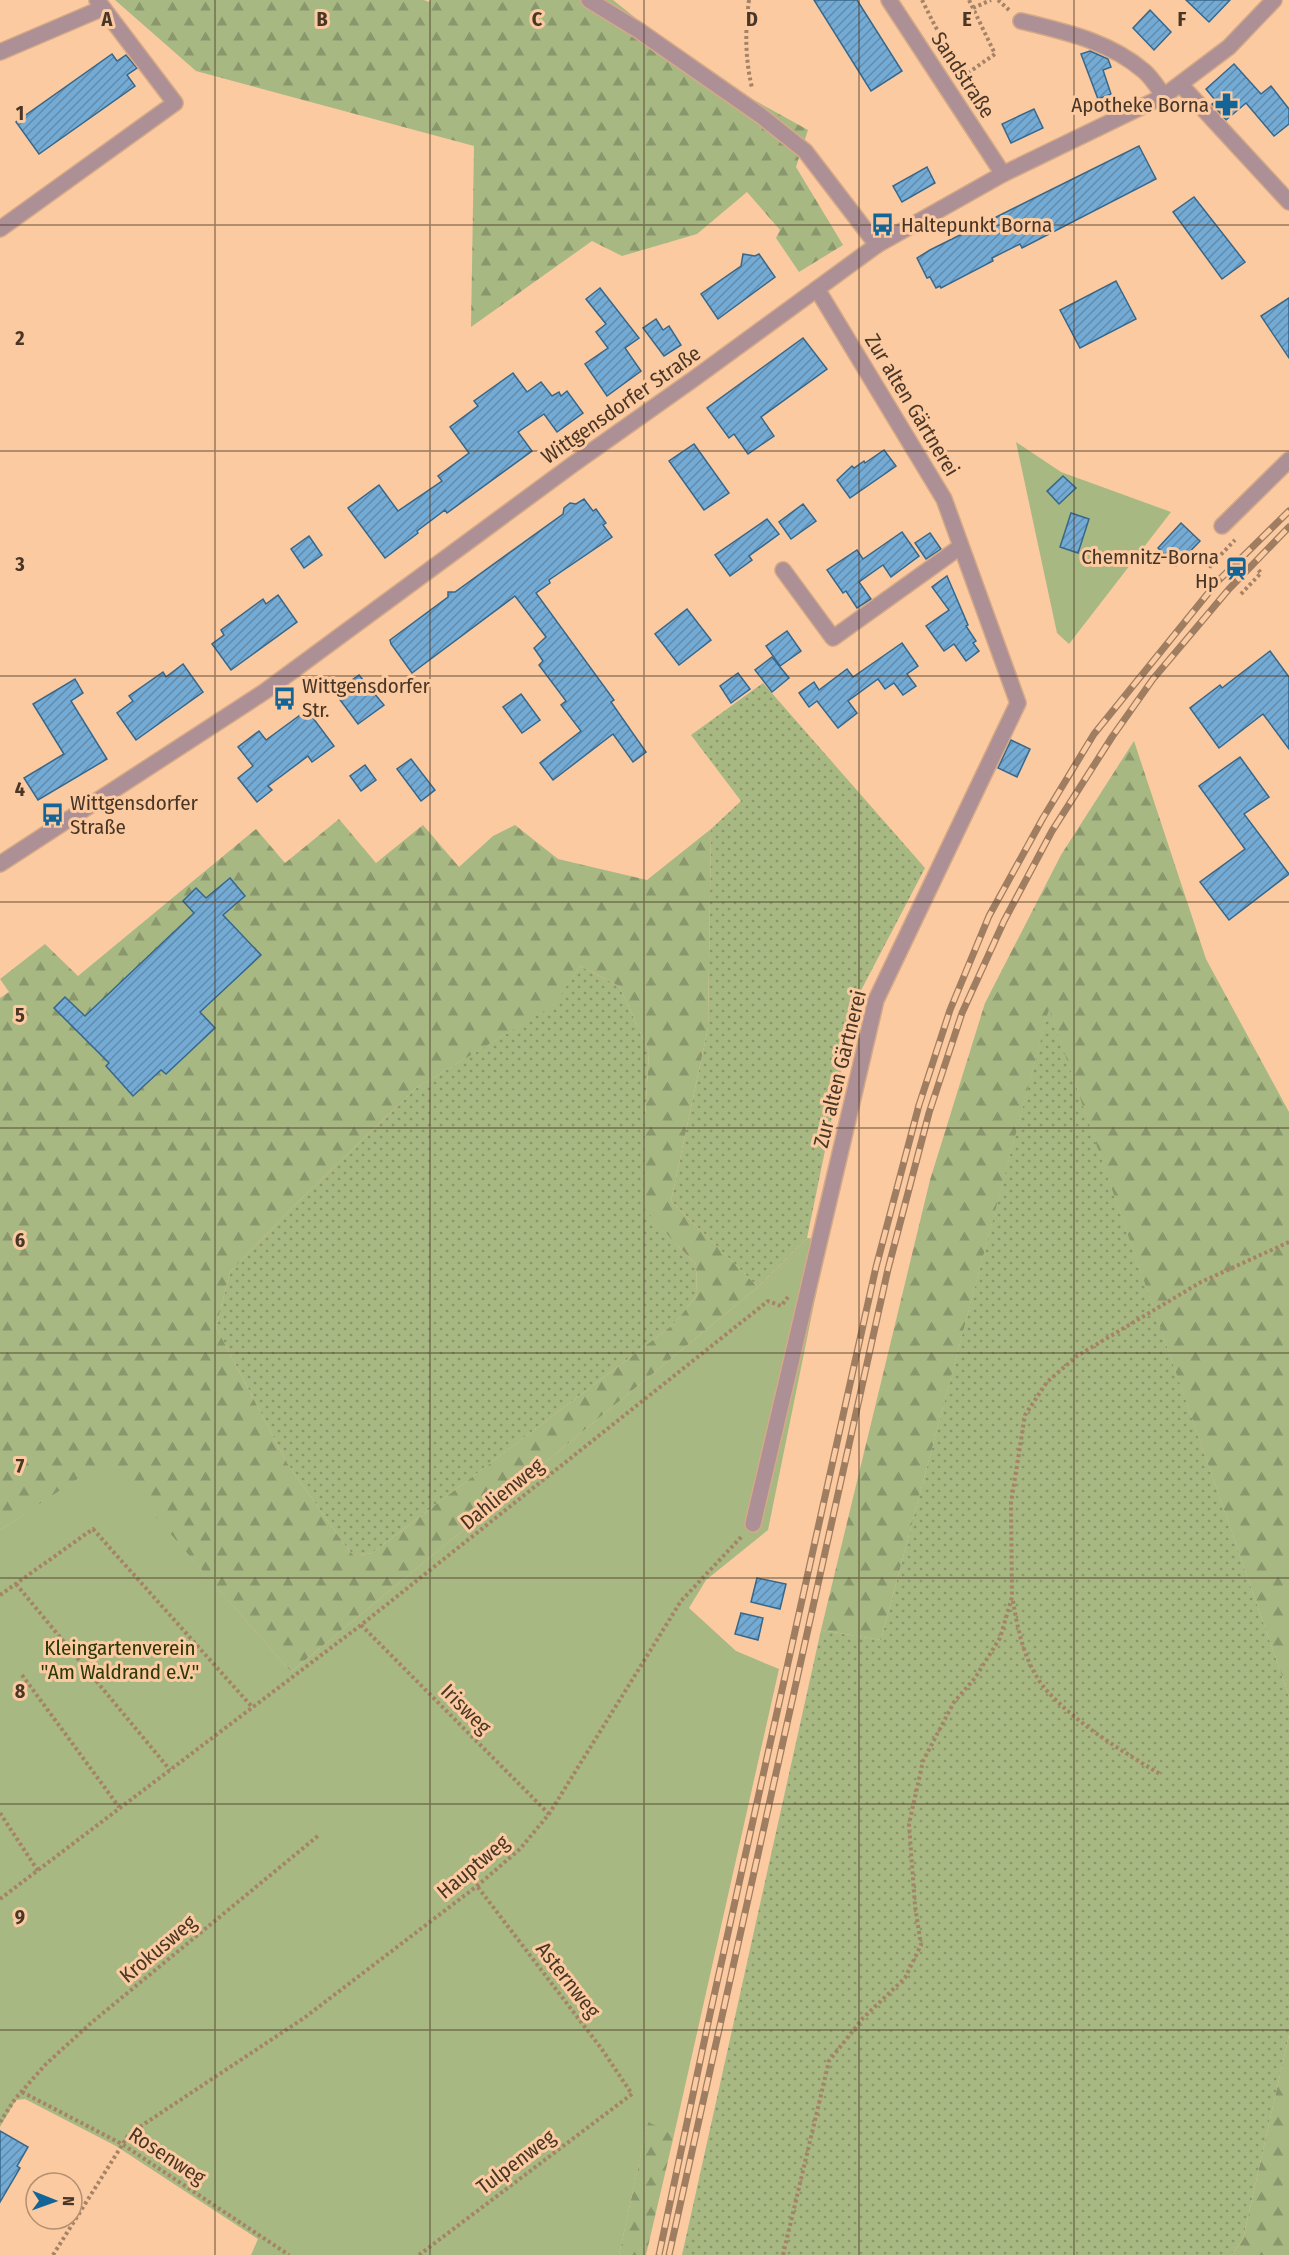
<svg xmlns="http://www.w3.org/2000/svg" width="1289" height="2255" viewBox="0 0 1289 2255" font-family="'Fira Sans Condensed',sans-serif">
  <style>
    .grass { fill: url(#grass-dots) }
    .forest { fill: url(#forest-firs); fill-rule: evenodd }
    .garden { fill: #a7b883 }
    .building { fill: url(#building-hatch); stroke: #37678a; stroke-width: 1.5 }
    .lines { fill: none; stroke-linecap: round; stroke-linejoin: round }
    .minor-casing { stroke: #d4a986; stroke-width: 18 }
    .path { stroke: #a68366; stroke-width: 4; stroke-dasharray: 3 3; stroke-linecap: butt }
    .minor { stroke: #ad8f96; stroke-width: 15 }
    .rail-casing { stroke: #9f7d61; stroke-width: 7 }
    .rail { stroke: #fbcaa1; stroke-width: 4.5; stroke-dasharray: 14; stroke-linecap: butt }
    .grid { fill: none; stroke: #4a3626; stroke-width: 1.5; stroke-opacity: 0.55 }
    .labels { text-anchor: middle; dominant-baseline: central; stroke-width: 6; stroke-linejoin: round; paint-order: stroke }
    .street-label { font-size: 21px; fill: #4a3626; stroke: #fbcaa1 }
    .poi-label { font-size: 21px; fill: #4a3626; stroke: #fbcaa1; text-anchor: start }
    .park-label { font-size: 21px; fill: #2c3809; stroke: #fbcaa1 }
    .grid-label { font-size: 20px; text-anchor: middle; font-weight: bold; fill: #4a3626; stroke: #fbcaa1; stroke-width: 6; stroke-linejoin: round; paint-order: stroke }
  </style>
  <defs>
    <pattern id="grass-dots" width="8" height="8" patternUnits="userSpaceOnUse" patternTransform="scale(1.5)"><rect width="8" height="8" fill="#a7b883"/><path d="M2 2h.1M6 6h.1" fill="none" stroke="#8a966b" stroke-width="1.8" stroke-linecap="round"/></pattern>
    <pattern id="forest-firs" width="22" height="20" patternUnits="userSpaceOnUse" patternTransform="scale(1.5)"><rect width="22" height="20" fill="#a7b883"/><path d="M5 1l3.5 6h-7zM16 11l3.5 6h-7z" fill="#8a966b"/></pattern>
    <pattern id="building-hatch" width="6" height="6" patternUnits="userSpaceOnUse" patternTransform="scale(1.5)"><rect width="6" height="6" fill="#74abd5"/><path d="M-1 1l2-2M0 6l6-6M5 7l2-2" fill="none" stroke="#618cad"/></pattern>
  </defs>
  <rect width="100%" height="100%" fill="#fbcaa1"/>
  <g class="grass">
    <polygon points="763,683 925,868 856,1000 807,1238 758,1287 671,1201 708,1028 711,829 741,801 691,735"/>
    <polygon points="580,966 619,986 649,1051 645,1116 677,1245 696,1264 697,1295 674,1324 372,1553 354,1556 344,1544 287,1463 216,1327 230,1272 299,1201 415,1089 553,1005"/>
    <polygon points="1049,1008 1289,1696 1289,2035 1243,2239 1231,2255 682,2255 821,1630 881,1640"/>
  </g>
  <g class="forest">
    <polygon points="115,0 424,0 429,2 430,0 613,0 702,71 808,130 796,167 843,245 799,272 776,238 780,230 747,192 697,234 622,256 592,241 471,327 474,146 196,71"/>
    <polygon points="1134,741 1206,959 1289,1112 1289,1696 1049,1009 881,1640 821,1630 930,1180 985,1003 1061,855"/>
    <path d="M339,819L376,863L423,825L459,867L493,836L515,825L558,859L647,880L711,829L708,1028L671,1201L758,1287L291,1672L106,1461L0,1530V998L9,992L0,979L45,944L78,976L256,829L285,863ZM580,966L619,986L649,1051L645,1116L644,1208L677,1245L696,1264L697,1295L674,1324L372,1553L354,1556L344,1544L287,1463L216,1327L230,1272L299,1201L415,1089L554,1005Z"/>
    <polygon points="1289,2035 1289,2255 1231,2255 1243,2239"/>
    <polygon points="648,2121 674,2135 646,2255 619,2255"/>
  </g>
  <g class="garden">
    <polygon points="1016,442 1061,472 1171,512 1069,644 1057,633"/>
    <polygon points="807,1238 827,1240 768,1530 706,1580 689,1608 736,1651 779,1669 674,2135 648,2122 619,2255 251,2255 258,2239 116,2146 25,2099 16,2100 0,2127 0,1530 106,1460 291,1672 758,1287"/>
  </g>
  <g class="building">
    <polygon points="814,0 857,0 902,71 871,91"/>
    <polygon points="1186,0 1230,0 1209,22"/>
    <polygon points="1150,10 1171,32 1154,50 1133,28"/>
    <polygon points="1090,51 1108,59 1111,67 1103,70 1111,94 1098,99 1081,54"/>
    <polygon points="112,54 117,61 126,55 137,68 127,75 135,86 39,154 16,122"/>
    <polygon points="1234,64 1261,94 1271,86 1289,109 1289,124 1274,136 1246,103 1226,120 1212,104 1216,101 1206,89"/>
    <polygon points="1034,109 1043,128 1011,143 1002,124"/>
    <polygon points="1139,146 1156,179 1022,248 1020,244 992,258 993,261 941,288 940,286 936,288 930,277 927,278 917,258 930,250"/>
    <polygon points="927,167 935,183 902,202 893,186"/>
    <polygon points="1194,197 1245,262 1222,279 1173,212"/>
    <polygon points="743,254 755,256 759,254 775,277 718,319 701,294 741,266"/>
    <polygon points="1116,281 1136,319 1080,348 1060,310"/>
    <polygon points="600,288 639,338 625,348 641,371 607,396 585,364 608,348 596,332 606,324 586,299"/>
    <polygon points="1289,298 1289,358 1261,316"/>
    <polygon points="656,319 663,330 669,326 681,345 664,356 643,328"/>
    <polygon points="803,338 827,369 761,417 774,436 748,454 734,434 729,438 707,408"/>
    <polygon points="513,373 527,392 541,382 552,396 559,392 561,396 567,391 583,413 557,432 544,414 518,432 532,451 447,513 445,510 417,531 418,533 385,558 348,508 379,485 398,511 442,481 438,476 469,453 450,427 478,406 474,401"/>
    <polygon points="694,444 729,493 704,510 669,461"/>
    <polygon points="884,450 896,466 850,498 837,480 852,466 854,468 864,461 865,463"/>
    <polygon points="1063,476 1076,488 1059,504 1047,491"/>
    <polygon points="584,499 593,511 596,509 606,523 603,525 612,537 549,580 550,583 536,593 614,700 611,702 646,752 633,762 613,734 553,780 540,763 581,731 561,705 566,701 539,665 543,661 534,648 546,637 515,596 412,673 391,644 390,640 448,597 448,592 455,592 563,514 564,508 570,503 576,504"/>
    <polygon points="803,504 816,521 791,539 779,522"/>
    <polygon points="1071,513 1089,519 1078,553 1060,547"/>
    <polygon points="767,519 779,534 749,556 752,560 730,576 715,555"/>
    <polygon points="1181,523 1200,541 1176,566 1158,548"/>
    <polygon points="902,532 919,556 891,577 883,565 859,582 871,599 857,608 846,591 843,593 827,570 857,550 863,559"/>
    <polygon points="930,533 941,549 926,559 915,543"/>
    <polygon points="309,536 322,555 304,568 291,549"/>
    <polygon points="947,576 968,625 966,626 976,641 973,643 979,651 966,661 954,644 944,651 926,626 949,610 932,587"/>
    <polygon points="278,595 297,622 231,670 212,644 224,635 221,630 263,599 266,604"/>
    <polygon points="687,609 711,640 679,665 655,634"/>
    <polygon points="787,631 801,651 780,666 766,646"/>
    <polygon points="902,643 918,666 907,674 916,686 903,695 894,683 885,689 878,679 848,701 857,713 838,728 817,701 809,707 799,693 814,682 819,690 847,669 853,677"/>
    <polygon points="1270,651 1289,677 1289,749 1263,714 1219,748 1190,708 1220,685 1222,688"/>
    <polygon points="772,657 789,678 772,692 755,670"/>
    <polygon points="183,664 203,692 136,740 117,713 133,701 129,696 163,672 166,677"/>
    <polygon points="738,673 750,689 731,703 720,686"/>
    <polygon points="359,675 384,705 358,724 335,693 338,690 339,685 344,681 349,682"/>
    <polygon points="75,679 83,693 71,701 107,759 38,800 24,778 64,754 33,704"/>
    <polygon points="521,694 540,720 522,733 503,707"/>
    <polygon points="307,710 334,746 312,762 308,756 268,786 272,790 257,802 238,778 253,766 238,747 259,731 266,740"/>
    <polygon points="1011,740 1030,749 1017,777 998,768"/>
    <polygon points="1240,757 1269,797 1244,814 1289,874 1229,920 1200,882 1245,849 1199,786"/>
    <polygon points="411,759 435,790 421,801 397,769"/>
    <polygon points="365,765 376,780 361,791 350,776"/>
    <polygon points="230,878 245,896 223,915 261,955 200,1012 215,1028 166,1074 161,1070 133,1096 106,1066 109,1063 54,1008 65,997 85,1016 194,913 183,901 196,888 206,898"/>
    <polygon points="757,1578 786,1584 780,1609 751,1602"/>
    <polygon points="741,1613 763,1618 758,1640 735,1634"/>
    <polygon points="0,2131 28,2147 17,2166 20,2168 0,2202"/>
  </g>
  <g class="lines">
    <defs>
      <g id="minor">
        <polyline points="589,0 638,30 760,115 805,151 877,245"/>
        <polyline points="889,0 1003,174"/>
        <path d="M1021,21C1065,32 1109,41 1144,71C1152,78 1158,88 1164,96"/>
        <polyline points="0,52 103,8"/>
        <polyline points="1181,85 1289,202"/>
        <polyline points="0,229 175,103 97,0"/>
        <polyline points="1222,526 1289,460"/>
        <polyline points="783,570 833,638 960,547"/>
        <polyline points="0,864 264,692 572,465 695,378 877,245 1003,174 1164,96 1229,47 1274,0"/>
        <polyline points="753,1524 876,1000 1018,703 944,499 817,289"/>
      </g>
    </defs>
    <use href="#minor" class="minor-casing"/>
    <g class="path">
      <path d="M749,0C745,31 745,58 752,88"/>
      <polyline points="922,0 935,26 965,75 995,54 969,0"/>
      <polyline points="998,0 1009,10"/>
      <polyline points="973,8 991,0"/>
      <polyline points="1212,567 1210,566 1235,540"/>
      <polyline points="1241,594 1261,573 1257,568"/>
      <polyline points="16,1584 170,1770"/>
      <polyline points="0,1595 93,1529 253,1708"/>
      <path d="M1013,1601C1018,1632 1026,1669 1049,1693C1080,1726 1122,1751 1160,1774"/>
      <polyline points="361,1625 549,1814"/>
      <polyline points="22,1675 119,1807"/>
      <polyline points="0,1813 38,1871"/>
      <polyline points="0,1899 361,1625 768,1301 781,1306 788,1297"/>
      <polyline points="22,2092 122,2144 289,2255"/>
      <polyline points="0,2122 15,2099 46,2064 91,2023 319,1835"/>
      <polyline points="53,2255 129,2134 304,2018 477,1886 520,1849 549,1814 681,1601 743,1535"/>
      <polyline points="419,2255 632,2094 601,2048 477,1886"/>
      <polyline points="783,2255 829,2061 863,2018 905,1978 921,1945 915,1906 909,1824 923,1761 954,1702 975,1678 1000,1638 1012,1597 1011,1503 1025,1415 1047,1382 1077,1356 1201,1282 1289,1242"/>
    </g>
    <use href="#minor" class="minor"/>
    <defs>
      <g id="rail">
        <polyline points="659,2255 710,2014 876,1267 919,1105 950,1010 989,916 1043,818 1094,734 1218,581 1289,511"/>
        <polyline points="669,2255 888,1269 929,1113 962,1013 1004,921 1052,831 1112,737 1153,679 1229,589 1289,527"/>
      </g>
    </defs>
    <use href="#rail" class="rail-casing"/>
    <use href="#rail" class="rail"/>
  </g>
  <path class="grid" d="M215,0V2255M430,0V2255M644,0V2255M859,0V2255M1074,0V2255M0,225H1289M0,451H1289M0,676H1289M0,902H1289M0,1128H1289M0,1353H1289M0,1578H1289M0,1804H1289M0,2030H1289"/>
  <defs>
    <symbol id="pharmacy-bare" viewBox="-9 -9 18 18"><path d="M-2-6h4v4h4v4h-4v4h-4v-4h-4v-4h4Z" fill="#146597" stroke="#fbcaa1" stroke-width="2.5" paint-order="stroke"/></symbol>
    <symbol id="bus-bare" viewBox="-9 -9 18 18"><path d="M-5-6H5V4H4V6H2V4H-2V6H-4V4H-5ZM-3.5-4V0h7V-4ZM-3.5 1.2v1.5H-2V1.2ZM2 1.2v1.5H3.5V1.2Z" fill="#146597" stroke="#fbcaa1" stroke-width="2.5" paint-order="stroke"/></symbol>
    <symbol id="station-bare" viewBox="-9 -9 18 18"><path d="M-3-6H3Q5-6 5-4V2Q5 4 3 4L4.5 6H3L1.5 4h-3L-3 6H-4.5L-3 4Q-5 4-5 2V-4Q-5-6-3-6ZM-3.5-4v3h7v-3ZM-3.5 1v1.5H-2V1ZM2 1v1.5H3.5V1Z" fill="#146597" stroke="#fbcaa1" stroke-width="2.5" paint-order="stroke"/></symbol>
  </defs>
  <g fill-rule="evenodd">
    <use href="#pharmacy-bare" x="1210" y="88" width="33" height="33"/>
    <use href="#bus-bare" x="866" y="208" width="33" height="33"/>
    <use href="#station-bare" x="1220" y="552" width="33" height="33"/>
    <use href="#bus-bare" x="268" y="682" width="33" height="33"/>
    <use href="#bus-bare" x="36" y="798" width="33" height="33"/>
  </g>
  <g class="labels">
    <g class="street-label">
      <text transform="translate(963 75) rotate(57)">Sandstraße</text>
      <text transform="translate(621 405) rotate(-35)">Wittgensdorfer Straße</text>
      <text transform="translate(912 405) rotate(59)">Zur alten Gärtnerei</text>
      <text transform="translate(840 1069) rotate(-76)">Zur alten Gärtnerei</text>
      <text transform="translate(502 1494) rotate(-39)">Dahlienweg</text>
      <text transform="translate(466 1709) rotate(45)">Irisweg</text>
      <text transform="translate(473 1867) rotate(-40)">Hauptweg</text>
      <text transform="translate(158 1949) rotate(-40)">Krokusweg</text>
      <text transform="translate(568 1980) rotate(52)">Asternweg</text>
      <text transform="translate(167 2156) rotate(33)">Rosenweg</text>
      <text transform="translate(516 2162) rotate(-37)">Tulpenweg</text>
    </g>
    <g class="poi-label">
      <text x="1209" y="105" text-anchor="end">Apotheke Borna</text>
      <text x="901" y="225">Haltepunkt Borna</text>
      <text x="1219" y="557" text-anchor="end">Chemnitz-Borna<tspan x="1219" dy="24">Hp</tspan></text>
      <text x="302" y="686">Wittgensdorfer<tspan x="302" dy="24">Str.</tspan></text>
      <text x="70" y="803">Wittgensdorfer<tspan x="70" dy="24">Straße</tspan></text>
    </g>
    <g class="park-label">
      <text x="120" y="1648">Kleingartenverein<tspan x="120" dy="24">"Am Waldrand e.V."</tspan></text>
    </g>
  </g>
  <g class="grid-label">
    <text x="107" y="26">A</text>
    <text x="322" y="26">B</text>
    <text x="537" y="26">C</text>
    <text x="752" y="26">D</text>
    <text x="967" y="26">E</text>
    <text x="1182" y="26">F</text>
    <text x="20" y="120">1</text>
    <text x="20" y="345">2</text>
    <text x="20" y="571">3</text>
    <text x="20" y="796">4</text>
    <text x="20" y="1022">5</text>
    <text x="20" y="1247">6</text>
    <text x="20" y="1473">7</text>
    <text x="20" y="1698">8</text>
    <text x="20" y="1924">9</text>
  </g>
  <g transform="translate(54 2201) rotate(91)"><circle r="28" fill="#fbcaa1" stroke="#b48f70" stroke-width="1.5"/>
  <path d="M0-4.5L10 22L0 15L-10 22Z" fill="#146597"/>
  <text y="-9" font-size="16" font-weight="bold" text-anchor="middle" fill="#4a3626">N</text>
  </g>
</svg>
